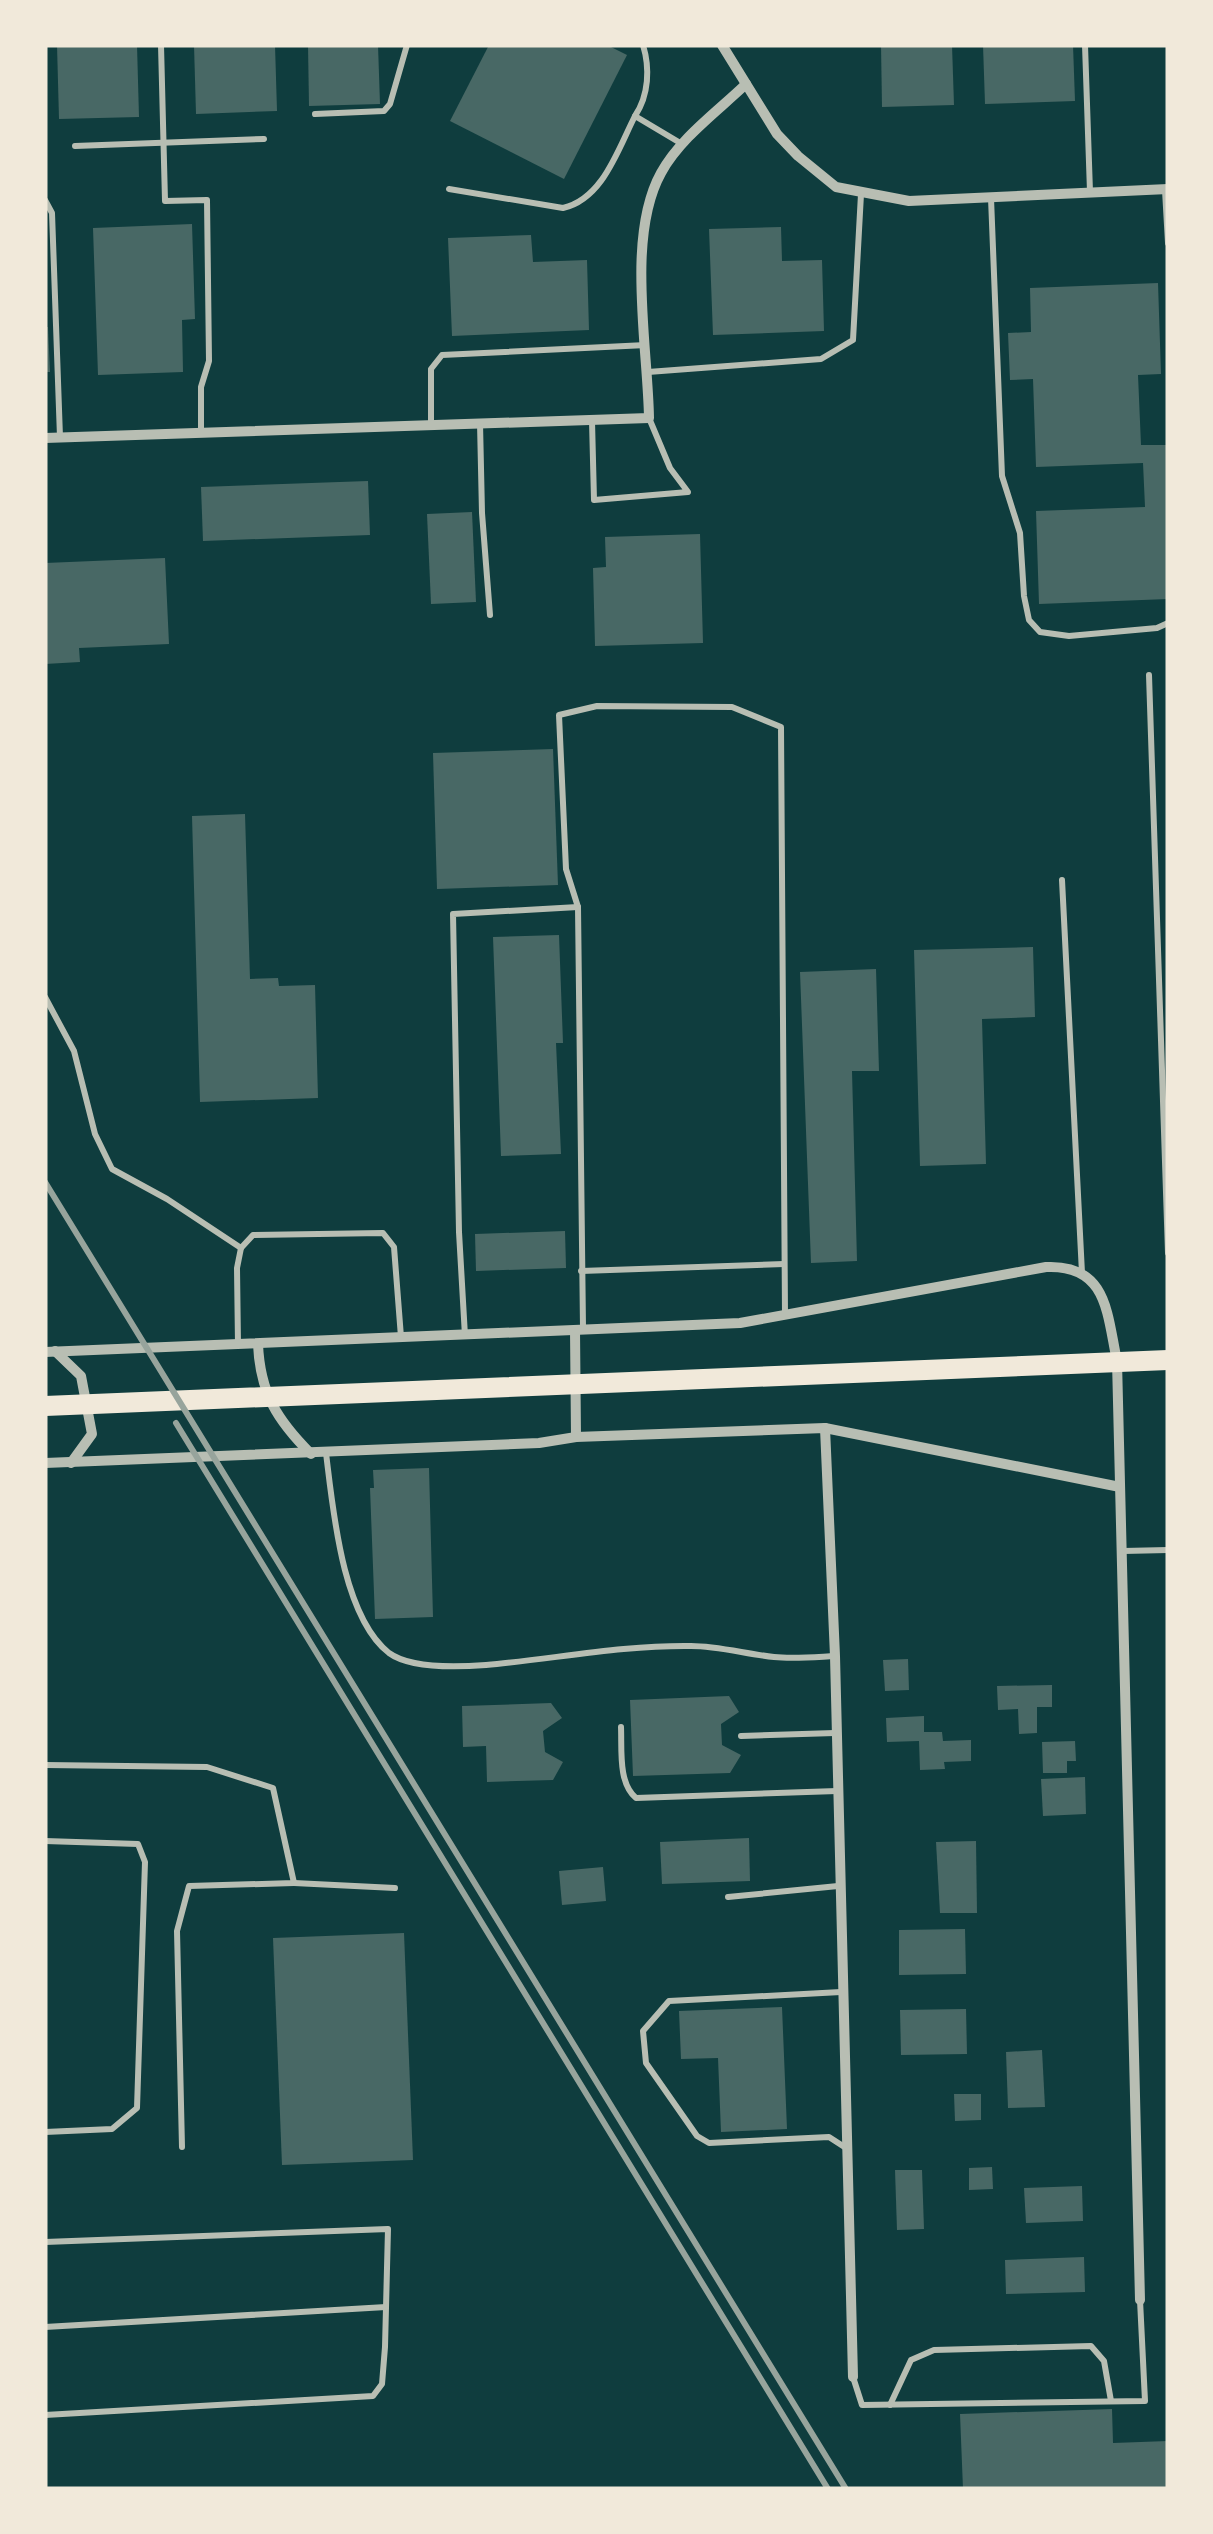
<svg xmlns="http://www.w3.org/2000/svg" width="1213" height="2534" viewBox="0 0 1213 2534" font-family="'Public Sans',sans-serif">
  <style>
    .building { fill: #486865 }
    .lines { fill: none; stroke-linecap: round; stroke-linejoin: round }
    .service { stroke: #b8beb3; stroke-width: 6 }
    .minor { stroke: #b8beb3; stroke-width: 10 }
    .primary { stroke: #f1e9da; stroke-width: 20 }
    .rail { stroke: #97a49c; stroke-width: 6 }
  </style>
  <rect width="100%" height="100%" fill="#0f3d3e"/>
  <g class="building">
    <polygon points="57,45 137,45 139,117 59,119"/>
    <polygon points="194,45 275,45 277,111 196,114"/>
    <polygon points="308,45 378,45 380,104 309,106"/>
    <polygon points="489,45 607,45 627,55 564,179 450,121"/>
    <polygon points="881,45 952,45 954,105 882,107"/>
    <polygon points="983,45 1073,45 1075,101 985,104"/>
    <polygon points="192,224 195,319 182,320 183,372 98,375 93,228"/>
    <polygon points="781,227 782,261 822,260 824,331 713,335 709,229"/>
    <polygon points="531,235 533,262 587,260 589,330 452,336 448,238"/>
    <polygon points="1158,283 1161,374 1138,375 1141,445 1168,445 1168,599 1039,604 1036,511 1145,507 1143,463 1036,467 1033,379 1010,380 1008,333 1031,332 1030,288"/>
    <polygon points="45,327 48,327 50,372 45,372"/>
    <polygon points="368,481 370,535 203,541 201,487"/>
    <polygon points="472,512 476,602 431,604 427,514"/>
    <polygon points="700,534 703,643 595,646 593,568 606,567 605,537"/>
    <polygon points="165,558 169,644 79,648 80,662 45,664 45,563"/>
    <polygon points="553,749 558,885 437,889 433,753"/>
    <polygon points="245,814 250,979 278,978 279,986 315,985 318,1098 200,1102 192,816"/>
    <polygon points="559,935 563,1043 556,1043 561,1154 501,1156 493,937"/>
    <polygon points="1033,947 1035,1017 982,1019 986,1164 920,1166 914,950"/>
    <polygon points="876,969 879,1071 852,1071 857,1261 811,1263 800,972"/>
    <polygon points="565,1231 566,1268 476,1271 475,1234"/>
    <polygon points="429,1468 433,1617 375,1619 370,1488 374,1488 373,1470"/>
    <polygon points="908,1659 909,1690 885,1691 883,1660"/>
    <polygon points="1052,1685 1052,1707 1037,1707 1037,1733 1019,1734 1018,1709 998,1710 997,1686"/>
    <polygon points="729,1696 739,1712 721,1724 722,1745 741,1755 730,1773 633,1776 630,1700"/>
    <polygon points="551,1703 562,1718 543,1731 545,1752 563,1762 553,1780 487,1782 486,1746 463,1747 462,1706"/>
    <polygon points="924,1716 924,1732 942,1732 943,1741 971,1740 971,1761 944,1762 945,1769 920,1770 919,1741 887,1742 886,1718"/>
    <polygon points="1075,1741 1076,1761 1067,1761 1067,1773 1043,1773 1042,1742"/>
    <polygon points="1085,1777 1086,1814 1043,1816 1041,1779"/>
    <polygon points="749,1838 750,1881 662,1884 660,1842"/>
    <polygon points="976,1841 977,1913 940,1913 936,1842"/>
    <polygon points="603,1867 606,1901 562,1905 559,1871"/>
    <polygon points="965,1929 966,1974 899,1975 899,1930"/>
    <polygon points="404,1933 413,2160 282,2165 273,1938"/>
    <polygon points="782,2007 787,2129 721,2132 718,2058 681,2059 679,2011"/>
    <polygon points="966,2009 967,2054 901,2055 900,2010"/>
    <polygon points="1042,2050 1045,2107 1008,2108 1006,2052"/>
    <polygon points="954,2094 981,2094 981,2120 955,2121"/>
    <polygon points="992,2167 993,2189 969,2190 969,2168"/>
    <polygon points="895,2170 922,2170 924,2229 897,2230"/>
    <polygon points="1082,2186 1083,2221 1026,2223 1024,2188"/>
    <polygon points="1084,2257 1085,2292 1006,2294 1005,2260"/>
    <polygon points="1112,2409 1113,2443 1168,2441 1168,2489 963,2489 960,2414"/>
  </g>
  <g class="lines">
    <g class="service">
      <polyline points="161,45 165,201 207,200 209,361 201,387 201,432"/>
      <polyline points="1085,45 1090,192"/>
      <polyline points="315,114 384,111 390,104 407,45"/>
      <path d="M635,116C649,95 650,68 643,45"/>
      <polyline points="75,146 264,139"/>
      <path d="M449,189L563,208C603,199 618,149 635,116L682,144"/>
      <polyline points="1165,190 1168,243"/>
      <polyline points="991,198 1002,476 1020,533 1024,596 1029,620 1040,632 1069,636 1157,628 1168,623"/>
      <polyline points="45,200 52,213 60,437"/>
      <polyline points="648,372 821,359 853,340 861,194"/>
      <polyline points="592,421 594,500 688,492 670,468 649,418"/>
      <polyline points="431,423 431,369 442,355 646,345"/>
      <polyline points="480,423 482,513 490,615"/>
      <polyline points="1149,675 1168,1253"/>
      <polyline points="1062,880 1082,1273"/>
      <polyline points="45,997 74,1051 95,1134 112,1169 167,1199 241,1248"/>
      <polyline points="581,1271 784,1264"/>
      <polyline points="583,1328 578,907 566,869 559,715 597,706 732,707 781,727 785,1315"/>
      <polyline points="465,1336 459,1232 453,914 578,907"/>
      <polyline points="238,1344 237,1268 241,1248 253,1235 383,1233 394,1247 401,1337"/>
      <path d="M326,1453C333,1509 342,1616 389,1653C411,1669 460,1667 486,1665C554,1659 622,1645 691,1646C718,1646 746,1654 774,1657C794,1659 815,1657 835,1656"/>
      <polyline points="1123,1551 1168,1550"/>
      <path d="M621,1727C622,1750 618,1783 636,1798L837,1791"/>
      <polyline points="741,1736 835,1733"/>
      <polyline points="45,1765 207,1767 273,1788 294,1883 189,1886 177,1931 182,2147"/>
      <polyline points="45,1841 138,1844 145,1862 137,2108 112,2129 45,2132"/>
      <polyline points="294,1883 395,1888"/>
      <polyline points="728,1897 838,1886"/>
      <polyline points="841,1992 669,2001 643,2031 646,2063 697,2136 709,2143 829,2137 846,2148"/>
      <polyline points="45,2242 388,2229 385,2347 382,2384 373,2396 45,2415"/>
      <polyline points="45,2327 386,2307"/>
      <polyline points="853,2377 862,2405 1145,2401 1140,2300"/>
      <polyline points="890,2405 911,2360 934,2350 1091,2346 1104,2361 1111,2401"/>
    </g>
    <g class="minor">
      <polyline points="722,45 777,134 798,156 836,187 909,201 1168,189"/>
      <path d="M45,438L649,418C648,348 626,236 661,173C680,138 718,111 746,84"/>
      <polyline points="575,1330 576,1437"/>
      <path d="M258,1344C260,1393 277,1420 311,1454"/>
      <polyline points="55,1351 81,1376 92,1434 71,1463"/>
      <path d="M45,1352L740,1323L1046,1267C1108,1264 1107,1315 1117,1361L1140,2300"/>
      <polyline points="825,1428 835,1656 853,2377"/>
      <polyline points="45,1463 539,1443 576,1437 825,1428 1120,1487"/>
    </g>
    <polyline class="primary" points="45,1406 1168,1360"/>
    <g class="rail">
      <polyline points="45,1182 846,2489"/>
      <polyline points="176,1423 828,2489"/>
    </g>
  </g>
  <rect width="1213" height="2534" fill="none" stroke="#f1e9da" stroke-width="95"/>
</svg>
